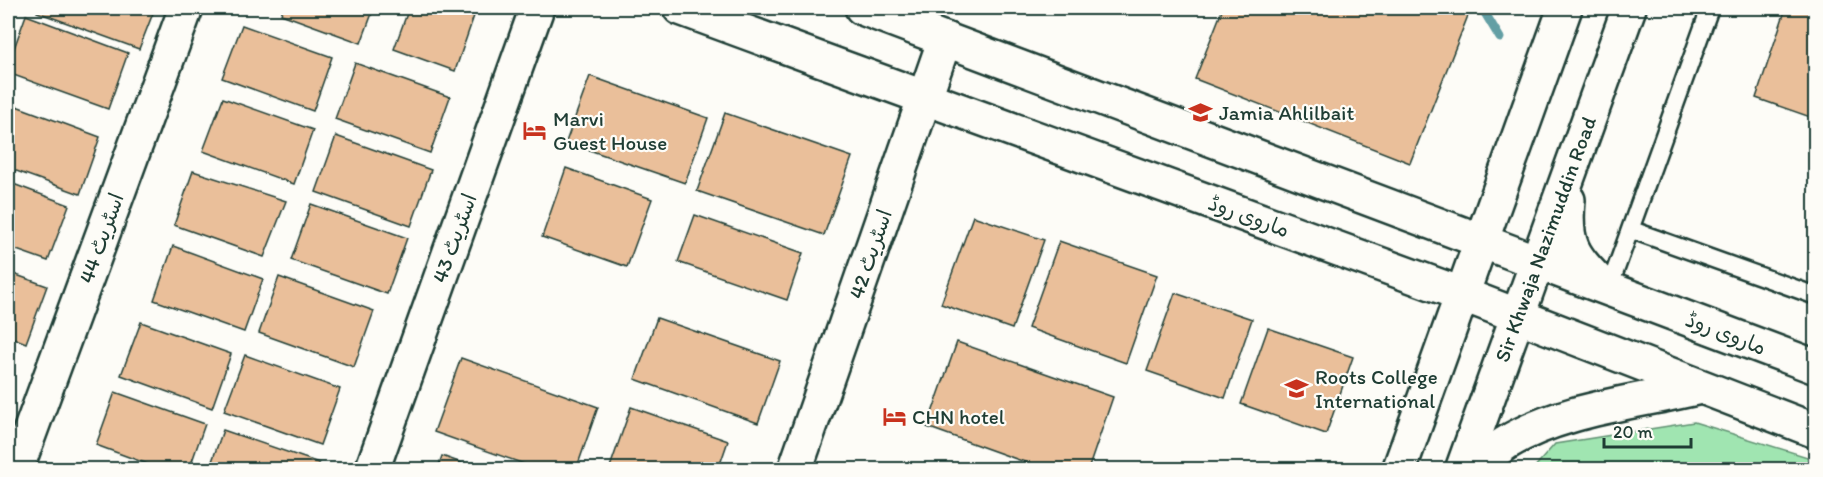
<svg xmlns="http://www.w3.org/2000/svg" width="1823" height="477" viewBox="0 0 1823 477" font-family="Itim,'Playpen Sans Arabic',sans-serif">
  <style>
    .green { fill: #a0e5b1; stroke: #609172; stroke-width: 1.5 }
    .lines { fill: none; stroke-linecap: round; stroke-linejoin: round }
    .stream { stroke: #639fa4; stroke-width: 9 }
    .building { fill: #eabf9a; stroke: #1f3d34; stroke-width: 1.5 }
    .service-casing { stroke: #1f3d34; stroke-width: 21 }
    .minor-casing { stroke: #1f3d34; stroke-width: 38 }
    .tertiary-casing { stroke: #1f3d34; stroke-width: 38 }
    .secondary-casing { stroke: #1f3d34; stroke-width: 38 }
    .service { stroke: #fdfcf7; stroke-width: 16 }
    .minor { stroke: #fdfcf7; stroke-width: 33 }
    .tertiary { stroke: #fdfcf7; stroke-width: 33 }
    .secondary { stroke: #fdfcf7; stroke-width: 33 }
    .labels { text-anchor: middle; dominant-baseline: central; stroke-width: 4.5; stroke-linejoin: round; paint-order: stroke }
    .poi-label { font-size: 21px; fill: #1f3d34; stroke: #fdfcf7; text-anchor: start }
    .street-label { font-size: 21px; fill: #1f3d34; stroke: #fdfcf7 }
  </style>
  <rect width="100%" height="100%" fill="#fdfcf7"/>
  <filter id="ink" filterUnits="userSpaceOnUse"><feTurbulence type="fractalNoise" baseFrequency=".0167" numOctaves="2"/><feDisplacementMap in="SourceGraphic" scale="12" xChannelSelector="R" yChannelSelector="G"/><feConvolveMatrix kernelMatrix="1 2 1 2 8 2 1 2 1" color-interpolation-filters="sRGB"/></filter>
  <g filter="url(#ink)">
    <polygon class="green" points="1694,422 1814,459 1815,469 1533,469 1555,444"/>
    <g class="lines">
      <polyline class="stream" points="1482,8 1500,38"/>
    </g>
    <g class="building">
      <polygon points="38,8 155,8 139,49 37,12"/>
      <polygon points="283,8 374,8 361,43 281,14"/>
      <polygon points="409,8 468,8 476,10 455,71 394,49"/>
      <polygon points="1223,8 1471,8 1410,163 1195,79"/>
      <polygon points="1786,8 1816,8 1816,119 1756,98"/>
      <polygon points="26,15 128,53 108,109 8,73 8,65"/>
      <polygon points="242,25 332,57 313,111 222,78"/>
      <polygon points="355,63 450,97 430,153 335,119"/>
      <polygon points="590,76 708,118 685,183 566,142"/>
      <polygon points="223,98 313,130 294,184 203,151"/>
      <polygon points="8,103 100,137 80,194 8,168"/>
      <polygon points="725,113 852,157 824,235 697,191"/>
      <polygon points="336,136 431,170 411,226 316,192"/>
      <polygon points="566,168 652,199 627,267 542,237"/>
      <polygon points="193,171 286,201 264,257 174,225"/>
      <polygon points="8,182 69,205 48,261 8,247"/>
      <polygon points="311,204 407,238 387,294 291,260"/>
      <polygon points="695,215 803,253 787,300 678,262"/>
      <polygon points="973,216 1044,240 1012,329 941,304"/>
      <polygon points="1059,241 1157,275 1126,363 1028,328"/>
      <polygon points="173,246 263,279 244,332 154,300"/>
      <polygon points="8,272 47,286 26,343 8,336"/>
      <polygon points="279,277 374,311 354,367 259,333"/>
      <polygon points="1175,293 1252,319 1225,398 1147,371"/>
      <polygon points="657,318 780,361 758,423 635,379"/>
      <polygon points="141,322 231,354 212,408 121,375"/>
      <polygon points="1268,328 1353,357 1326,434 1241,404"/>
      <polygon points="957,342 1113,397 1088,470 1047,470 927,427"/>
      <polygon points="8,349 15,352 8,374"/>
      <polygon points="245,355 340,389 320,445 224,411"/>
      <polygon points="461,358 598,407 576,470 541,470 434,432"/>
      <polygon points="115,392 205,424 189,470 164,470 96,445"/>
      <polygon points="631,407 728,441 718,470 609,470"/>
      <polygon points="223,430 319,463 317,470 209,470"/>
      <polygon points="442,456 481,470 437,470"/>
      <polygon points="897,464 913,470 895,470"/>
    </g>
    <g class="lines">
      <defs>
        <g id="service">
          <polyline points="1632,230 1816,296"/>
          <polyline points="1609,288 1710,8"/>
        </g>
        <g id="minor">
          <polyline points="16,470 186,8"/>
          <polyline points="372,470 537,8"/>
          <polyline points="795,470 945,39"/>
        </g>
        <g id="tertiary">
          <polyline points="680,8 1464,295 1816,431"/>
          <polyline points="862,8 1816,367"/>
        </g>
        <g id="secondary">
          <path d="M1568,200C1564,245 1572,255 1603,286"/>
          <polyline points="1399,470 1565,8"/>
          <polyline points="1462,470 1629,8"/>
          <path d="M1473,470C1484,461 1494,451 1506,443C1563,408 1636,403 1700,387"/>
        </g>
      </defs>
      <use href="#service" class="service-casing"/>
      <use href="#minor" class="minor-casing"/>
      <use href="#tertiary" class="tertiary-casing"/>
      <use href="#secondary" class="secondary-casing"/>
      <use href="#service" class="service"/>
      <use href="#minor" class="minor"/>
      <use href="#tertiary" class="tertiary"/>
      <use href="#secondary" class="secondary"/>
    </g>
  </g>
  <defs>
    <symbol id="university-bare" viewBox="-9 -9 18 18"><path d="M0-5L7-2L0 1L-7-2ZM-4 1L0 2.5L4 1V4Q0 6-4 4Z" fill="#c8321e" stroke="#fdfcf7" stroke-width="2.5" paint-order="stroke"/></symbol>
    <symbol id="hotel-bare" viewBox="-9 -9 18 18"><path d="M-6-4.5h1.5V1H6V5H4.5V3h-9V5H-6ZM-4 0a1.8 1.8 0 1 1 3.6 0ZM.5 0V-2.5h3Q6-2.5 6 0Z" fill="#c8321e" stroke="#fdfcf7" stroke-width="2.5" paint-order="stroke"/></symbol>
  </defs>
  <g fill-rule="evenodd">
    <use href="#university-bare" x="1184" y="96" width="33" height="33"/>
    <use href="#hotel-bare" x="518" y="114" width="33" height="33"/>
    <use href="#university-bare" x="1280" y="372" width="33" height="33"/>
    <use href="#hotel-bare" x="878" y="400" width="33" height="33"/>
  </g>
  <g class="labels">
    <g class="poi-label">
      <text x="1219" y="112">Jamia Ahlilbait</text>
      <text x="553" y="118">Marvi<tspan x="553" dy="24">Guest House</tspan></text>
      <text x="1315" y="376">Roots College<tspan x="1315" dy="24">International</tspan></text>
      <text x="912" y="416">CHN hotel</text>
    </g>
    <g class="street-label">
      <text transform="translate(1249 216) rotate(20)">ماروی روڈ</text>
      <text transform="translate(101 238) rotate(-70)">اسٹریٹ 44</text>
      <text transform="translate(454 238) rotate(-70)">اسٹریٹ 43</text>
      <text transform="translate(1545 239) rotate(-70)">Sir Khwaja Nazimuddin Road</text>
      <text transform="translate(870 254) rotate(-71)">اسٹریٹ 42</text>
      <text transform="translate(1726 333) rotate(21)">ماروی روڈ</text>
    </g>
  </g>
  <rect width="1823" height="477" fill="none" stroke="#fdfcf7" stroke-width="30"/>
  <rect x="15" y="15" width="1793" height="447" fill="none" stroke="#1f3d34" stroke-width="2" filter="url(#ink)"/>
  <path d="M1604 438v9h87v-9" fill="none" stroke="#1f3d34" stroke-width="3"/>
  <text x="1613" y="438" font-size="18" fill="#1f3d34" stroke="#fdfcf7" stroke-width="4.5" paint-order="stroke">20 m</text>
</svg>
